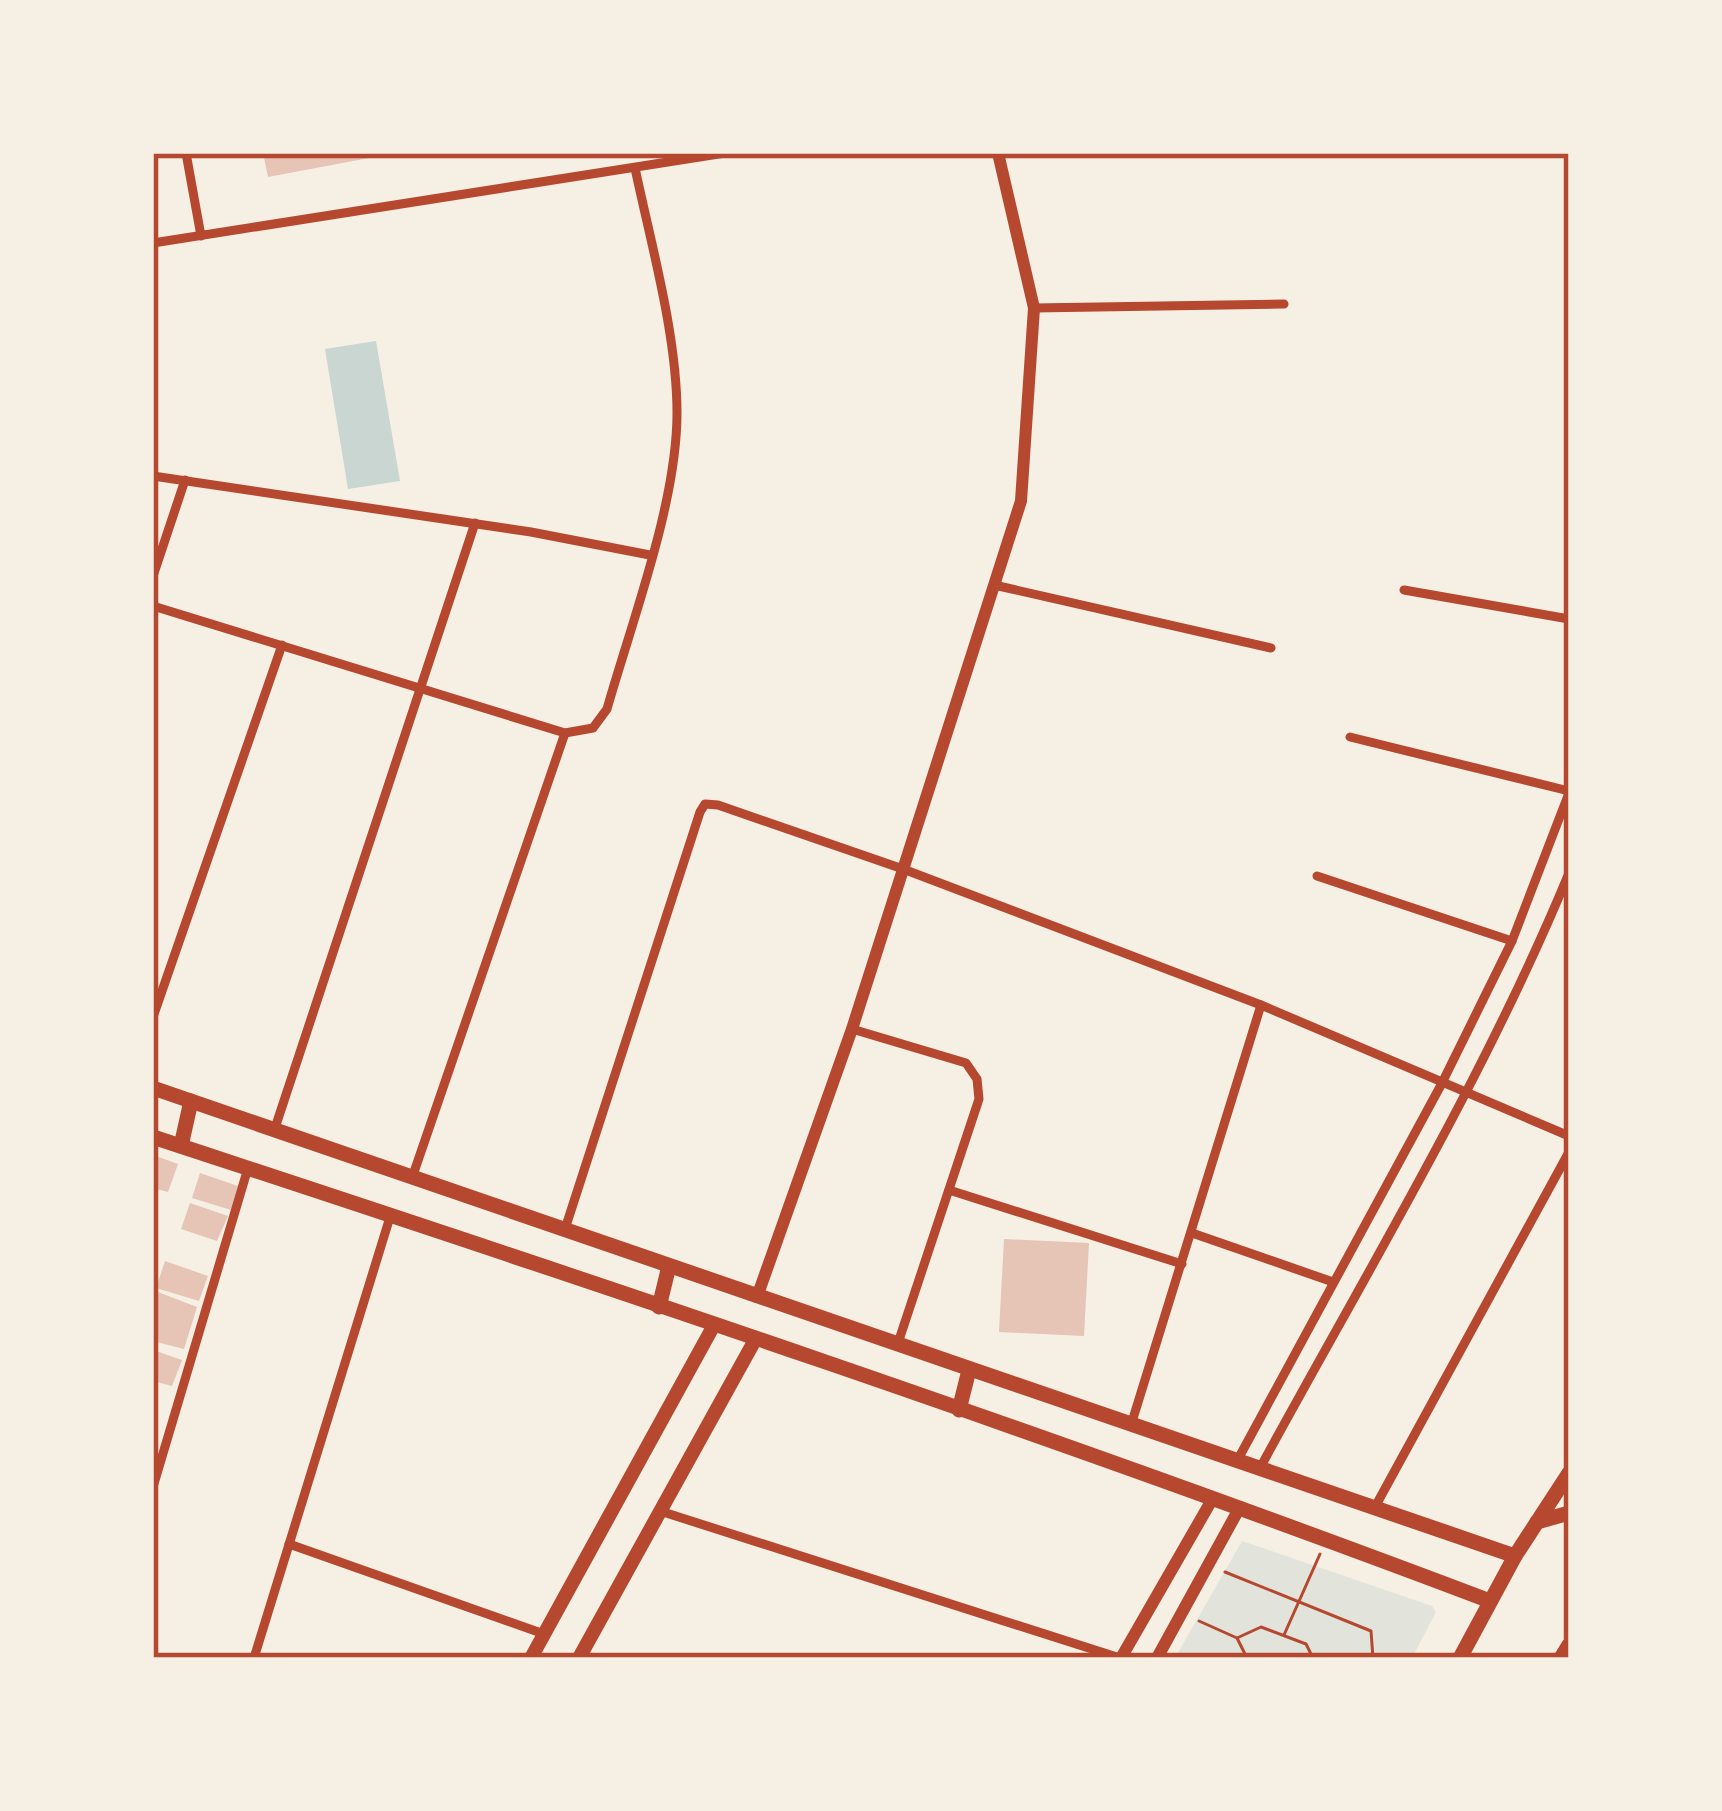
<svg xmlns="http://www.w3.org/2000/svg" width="1722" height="1811" viewBox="0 0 1722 1811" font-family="'Roboto Condensed',sans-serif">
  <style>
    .green { fill: #e2e4dc }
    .water { fill: #c9d6d2 }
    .building { fill: #e6c5b7 }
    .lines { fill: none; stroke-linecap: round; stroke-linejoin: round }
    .path { stroke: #b5482f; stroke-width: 3 }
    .minor { stroke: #b5482f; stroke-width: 9 }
    .tertiary { stroke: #b5482f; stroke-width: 12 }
    .secondary { stroke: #b5482f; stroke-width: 14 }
    .primary { stroke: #b5482f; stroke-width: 15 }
    .neatline { fill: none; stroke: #b5482f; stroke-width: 4.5 }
  </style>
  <rect width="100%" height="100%" fill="#f6efe4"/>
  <polygon class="green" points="1242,1541 1432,1606 1436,1612 1412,1658 1175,1658"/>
  <polygon class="water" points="376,341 400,481 348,489 325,349"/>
  <g class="building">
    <polygon points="263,153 385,153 385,155 268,177"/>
    <polygon points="153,1155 178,1164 168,1192 153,1188"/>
    <polygon points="200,1173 238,1186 231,1210 192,1198"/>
    <polygon points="190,1203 228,1216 217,1241 181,1229"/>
    <polygon points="1004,1239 1089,1243 1084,1336 999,1332"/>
    <polygon points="165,1261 208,1276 199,1301 156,1288"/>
    <polygon points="158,1292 197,1307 184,1349 153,1341 153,1310"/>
    <polygon points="153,1350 182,1360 172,1386 153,1381"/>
  </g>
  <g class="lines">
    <g class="path">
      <polyline points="1225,1572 1371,1631 1373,1658"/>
      <polyline points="1199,1621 1237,1638 1247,1658"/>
      <polyline points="1284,1635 1320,1554"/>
      <polyline points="1237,1638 1261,1627 1306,1644 1313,1658"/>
    </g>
    <g class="minor">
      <polyline points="186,153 201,236"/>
      <polyline points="153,243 725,153"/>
      <polyline points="1034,308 1284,304"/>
      <polyline points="153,476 531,532 650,555"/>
      <polyline points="153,576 185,480"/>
      <polyline points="994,585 1271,648"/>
      <polyline points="1404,590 1569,619"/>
      <path d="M153,606L565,733L593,728L607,709C632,621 677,503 677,413C677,335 651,244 635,168"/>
      <polyline points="1350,737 1569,791"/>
      <polyline points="1317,876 1512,941"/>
      <polyline points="153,1017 282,645"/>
      <polyline points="852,1029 966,1063 977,1079 979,1099 897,1346"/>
      <polyline points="275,1128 475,523"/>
      <polyline points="413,1175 565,733"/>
      <polyline points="949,1190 1182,1264"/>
      <polyline points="565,1229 700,812 705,804 718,805 903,869 1261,1005 1569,1136"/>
      <polyline points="1192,1233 1333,1282"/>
      <polyline points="1131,1425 1261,1005"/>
      <polyline points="1237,1461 1441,1085 1512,941 1569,793"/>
      <path d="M1260,1468C1366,1273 1484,1079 1569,873"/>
      <polyline points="153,1487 248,1168"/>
      <polyline points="1375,1507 1569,1152"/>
      <polyline points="660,1511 1120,1658"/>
      <polyline points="289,1544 544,1634"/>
      <polyline points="254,1658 390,1217"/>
    </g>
    <g class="tertiary">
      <polyline points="757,1297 852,1029 1021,501 1034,308 998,153"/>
      <polyline points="1121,1658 1213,1498"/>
      <polyline points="1157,1658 1240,1507"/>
    </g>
    <g class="secondary">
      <polyline points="531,1658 714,1325"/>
      <polyline points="579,1658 755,1340"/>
    </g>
    <g class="primary">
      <polyline points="153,1088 1515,1556"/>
      <path d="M153,1137C601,1284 1049,1434 1490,1601"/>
      <polyline points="181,1146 191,1101"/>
      <polyline points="659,1307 669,1266"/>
      <polyline points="959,1410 969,1370"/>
      <polyline points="1537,1522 1569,1513"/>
      <polyline points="1460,1658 1515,1556 1569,1473"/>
      <polyline points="1561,1658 1569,1645"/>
    </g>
  </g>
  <rect width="1722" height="1811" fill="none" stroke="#f6efe4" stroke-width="312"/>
  <rect x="156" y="156" width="1410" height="1499" class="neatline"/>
</svg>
